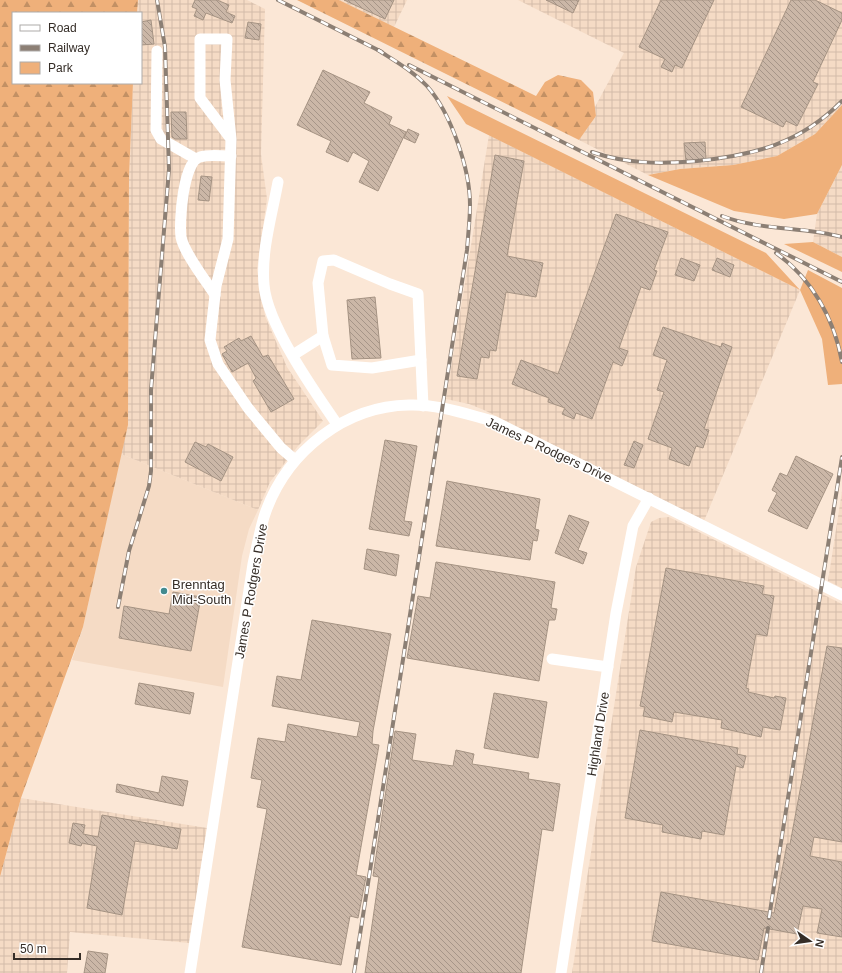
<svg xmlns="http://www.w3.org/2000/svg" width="842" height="973" viewBox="0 0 842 973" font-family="Arial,sans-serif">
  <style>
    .built { fill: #f5dbc5 }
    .industrial { fill: url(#industrial-grid) }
    .green { fill: #efb07a }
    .forest { fill: url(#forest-firs) }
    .building { fill: url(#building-back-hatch); stroke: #a59383 }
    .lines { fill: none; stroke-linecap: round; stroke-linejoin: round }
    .minor { stroke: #fff; stroke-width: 11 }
    .rail-casing { stroke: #8c7f74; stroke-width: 4 }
    .rail { stroke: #fff; stroke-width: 2.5; stroke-dasharray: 8; stroke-linecap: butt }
    .poi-dot { fill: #428a8f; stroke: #fff; stroke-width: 1.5 }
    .labels { text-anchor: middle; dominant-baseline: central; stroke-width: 3; stroke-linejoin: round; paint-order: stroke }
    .street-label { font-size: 13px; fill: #352d27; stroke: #fff }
    .poi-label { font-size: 13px; fill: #352d27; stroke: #fff; text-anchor: start }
  </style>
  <defs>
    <pattern id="industrial-grid" width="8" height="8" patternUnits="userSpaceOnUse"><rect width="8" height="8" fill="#f5dbc5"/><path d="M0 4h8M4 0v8" fill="none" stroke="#d3bca9"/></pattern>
    <pattern id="forest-firs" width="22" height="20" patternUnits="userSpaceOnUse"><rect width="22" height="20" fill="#efb07a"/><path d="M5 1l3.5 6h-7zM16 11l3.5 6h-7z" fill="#c29064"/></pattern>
    <pattern id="building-back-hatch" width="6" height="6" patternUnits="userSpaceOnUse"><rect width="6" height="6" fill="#cbb7a7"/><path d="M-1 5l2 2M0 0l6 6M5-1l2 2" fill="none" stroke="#a69588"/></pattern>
  </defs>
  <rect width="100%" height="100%" fill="#fbe7d6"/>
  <polygon class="built" points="121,454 258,510 249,529 242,556 223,687 72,660 83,627"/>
  <g class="industrial">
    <polygon points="138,0 247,0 265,9 261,154 267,199 257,270 265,316 287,367 323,421 298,446 270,482 258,510 121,454 128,425 129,177 133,83 141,83 141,13 137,13"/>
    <polygon points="339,0 407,0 394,27"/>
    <polygon points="518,0 842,0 842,105 815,134 777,156 733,165 680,169 648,175 579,140 596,116 595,107 624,53"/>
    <polygon points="489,135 800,290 704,521 484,410 469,404 446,399"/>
    <polygon points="842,165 842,257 813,242 817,214"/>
    <polygon points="842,491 842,588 828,581"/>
    <polygon points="669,517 842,604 842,973 572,973 636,567 651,522 659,518"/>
    <polygon points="21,798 207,828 189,943 70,932 67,973 0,973 0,877"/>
  </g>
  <g class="green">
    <polygon points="447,96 766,253 800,290 808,270 842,288 842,384 828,385 822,339 800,290 466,124"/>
    <polygon points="842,105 842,165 817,214 784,219 734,211 648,175 680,169 733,165 777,156 815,134"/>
    <polygon points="813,242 842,257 842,272 784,244"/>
  </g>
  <g class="forest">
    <polygon points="0,0 138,0 137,13 13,13 13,83 133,83 129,177 128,425 83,627 21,798 0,877"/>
    <polygon points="297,0 339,0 536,96 545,82 558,75 581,80 593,92 596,116 579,140"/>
  </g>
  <g class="building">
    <polygon points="195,0 217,0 229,5 226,12 235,16 232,23 206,13 203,20 194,16 197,9 192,7"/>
    <polygon points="344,0 394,0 385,19"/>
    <polygon points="546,0 579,0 573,13"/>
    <polygon points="661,0 714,0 682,68 675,65 672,72 661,67 665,59 639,47"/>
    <polygon points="791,0 815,0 842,13 842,20 813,82 818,84 797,126 786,121 783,127 741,107"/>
    <polygon points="151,20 154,44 141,45 141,22"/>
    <polygon points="248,22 261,24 259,40 245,38"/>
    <polygon points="323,70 370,92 364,103 392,117 389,124 406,132 378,191 359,182 369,161 353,152 348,162 326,152 331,141 297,125"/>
    <polygon points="171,112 186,112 187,139 175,139 172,137"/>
    <polygon points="408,129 419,134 415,143 404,138"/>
    <polygon points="705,142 706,159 686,161 684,143"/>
    <polygon points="495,155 524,161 507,256 543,263 536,297 506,292 496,351 490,350 489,358 481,357 477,379 457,376"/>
    <polygon points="201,176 212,177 209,201 198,200"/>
    <polygon points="616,214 668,232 654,270 657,271 650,290 641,287 619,348 628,351 622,366 613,362 592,419 576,413 574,419 562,414 565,408 548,402 549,398 512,384 521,360 558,374"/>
    <polygon points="681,258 700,265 694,281 675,275"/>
    <polygon points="717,258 734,265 730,277 712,270"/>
    <polygon points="375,297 381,358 352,359 347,300"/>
    <polygon points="663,327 721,347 722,343 732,347 704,429 709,430 703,448 696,446 689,466 669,459 672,448 648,439 664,392 657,390 667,360 653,355"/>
    <polygon points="251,336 263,357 268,355 294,399 271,412 253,381 256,378 248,363 232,372 222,354 227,351 224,347 239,338 241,341"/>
    <polygon points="385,440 417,446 404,521 412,522 409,536 369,529"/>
    <polygon points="634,441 643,445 634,468 624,465"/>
    <polygon points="195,442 206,447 208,444 233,457 221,481 185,462"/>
    <polygon points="796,456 833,474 807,529 768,511 777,493 772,490 780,473 787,476"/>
    <polygon points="447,481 540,499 535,529 539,530 537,541 533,540 530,560 436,546"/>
    <polygon points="569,515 589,522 578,550 587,553 583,564 555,553"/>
    <polygon points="367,549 399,555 396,576 364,569"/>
    <polygon points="436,562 555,582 551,608 557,609 555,620 549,620 539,681 407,658 418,596 430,598"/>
    <polygon points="666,568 764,586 762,594 774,596 767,636 756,634 746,688 749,689 748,692 774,698 775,696 786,698 780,730 763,727 761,737 721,728 722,720 674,712 672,722 643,716 645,707 640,706"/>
    <polygon points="173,592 201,597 191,651 119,638 124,606 169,614"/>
    <polygon points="312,620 391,634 373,731 372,744 379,745 356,875 366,877 358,918 350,916 341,965 242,947 267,809 257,807 262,780 251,778 258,738 285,742 288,724 357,737 360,722 272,706 277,676 301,680"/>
    <polygon points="827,646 842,648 842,842 814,837 810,856 842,862 842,937 817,933 822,909 803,906 797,934 764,928 758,960 652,941 661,892 774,913 787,844 790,844"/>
    <polygon points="139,683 194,693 190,714 135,704"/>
    <polygon points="494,693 547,702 538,758 484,748"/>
    <polygon points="640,730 738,748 737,754 746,756 743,768 736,766 724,835 702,831 701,839 662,832 663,825 625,818"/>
    <polygon points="395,731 416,734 412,760 453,766 456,750 474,754 472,764 529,773 528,779 560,784 553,831 542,829 521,973 365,973 379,877 373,876"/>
    <polygon points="162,776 188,781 183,806 116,792 117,784 159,793"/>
    <polygon points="102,815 181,829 177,849 135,841 122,915 87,908 97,846 82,843 81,846 69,843 73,823 85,825 83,834 98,837"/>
    <polygon points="88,951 108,954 105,973 84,973"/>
  </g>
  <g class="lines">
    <g class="minor">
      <polyline points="157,51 156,130 161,139 196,159"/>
      <polyline points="231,139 200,98 200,39 227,39 225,80 231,139 228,239 216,286 210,340 218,364 248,408 281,448 295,460"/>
      <path d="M278,182C272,215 261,251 264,285C267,324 314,391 337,424"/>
      <path d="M215,295C206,281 184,253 181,237C179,222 183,161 200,157C209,154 221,156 231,156"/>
      <polyline points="323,336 332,365 372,368 421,360"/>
      <polyline points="293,355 323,336 318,283 323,261 334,260 390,284 418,294 423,406"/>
      <polyline points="552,659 608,667"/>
      <path d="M190,973L253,564C257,547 260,527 266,511C288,451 345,406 409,405C438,404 466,414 493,421L842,595"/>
      <polyline points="561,973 616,613 633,526 649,498"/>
    </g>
    <defs>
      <g id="rail">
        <polyline points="278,0 382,52"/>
        <polyline points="409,65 842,282"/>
        <path d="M592,152C627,164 660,164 697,161C754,155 800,144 842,101"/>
        <path d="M722,216C761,231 802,226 842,237"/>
        <path d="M776,253C812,279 834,318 842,362"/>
        <polyline points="118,607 129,551 149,486 151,471 151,390 169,169 165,47 157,0"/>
        <polyline points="769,918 842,457"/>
        <path d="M354,973L467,250C468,235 470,220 470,205C470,169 451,113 427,86C413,71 395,61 378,50"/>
        <polyline points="761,973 768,928"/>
      </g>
    </defs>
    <use href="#rail" class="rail-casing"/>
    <use href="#rail" class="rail"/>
  </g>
  <circle class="poi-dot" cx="164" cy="591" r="4"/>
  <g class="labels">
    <g class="street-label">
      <text transform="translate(549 450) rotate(25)">James P Rodgers Drive</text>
      <text transform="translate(251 591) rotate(-80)">James P Rodgers Drive</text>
      <text transform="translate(598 734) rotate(-81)">Highland Drive</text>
    </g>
    <g class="poi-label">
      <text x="172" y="584">Brenntag<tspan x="172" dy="15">Mid-South</tspan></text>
    </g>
  </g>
  <rect x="12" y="12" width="130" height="72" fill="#ffffff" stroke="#aeaba9"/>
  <rect x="20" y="25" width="20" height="6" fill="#ffffff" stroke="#aeaba9"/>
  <text x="48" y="32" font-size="12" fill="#352d27">Road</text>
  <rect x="20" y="45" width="20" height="6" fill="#8c7f74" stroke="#aeaba9"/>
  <text x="48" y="52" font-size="12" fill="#352d27">Railway</text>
  <rect x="20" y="62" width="20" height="12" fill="#efb07a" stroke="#aeaba9"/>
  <text x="48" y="72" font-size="12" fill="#352d27">Park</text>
  <g transform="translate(810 941) rotate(103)" stroke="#ffffff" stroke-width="3" paint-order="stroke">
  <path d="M0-3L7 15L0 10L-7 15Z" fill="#352d27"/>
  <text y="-6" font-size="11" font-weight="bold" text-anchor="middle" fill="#352d27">N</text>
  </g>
  <path d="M14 953v6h66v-6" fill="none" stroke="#352d27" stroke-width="2"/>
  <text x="20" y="953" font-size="12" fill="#352d27" stroke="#ffffff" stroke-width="3" paint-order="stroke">50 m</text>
</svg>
